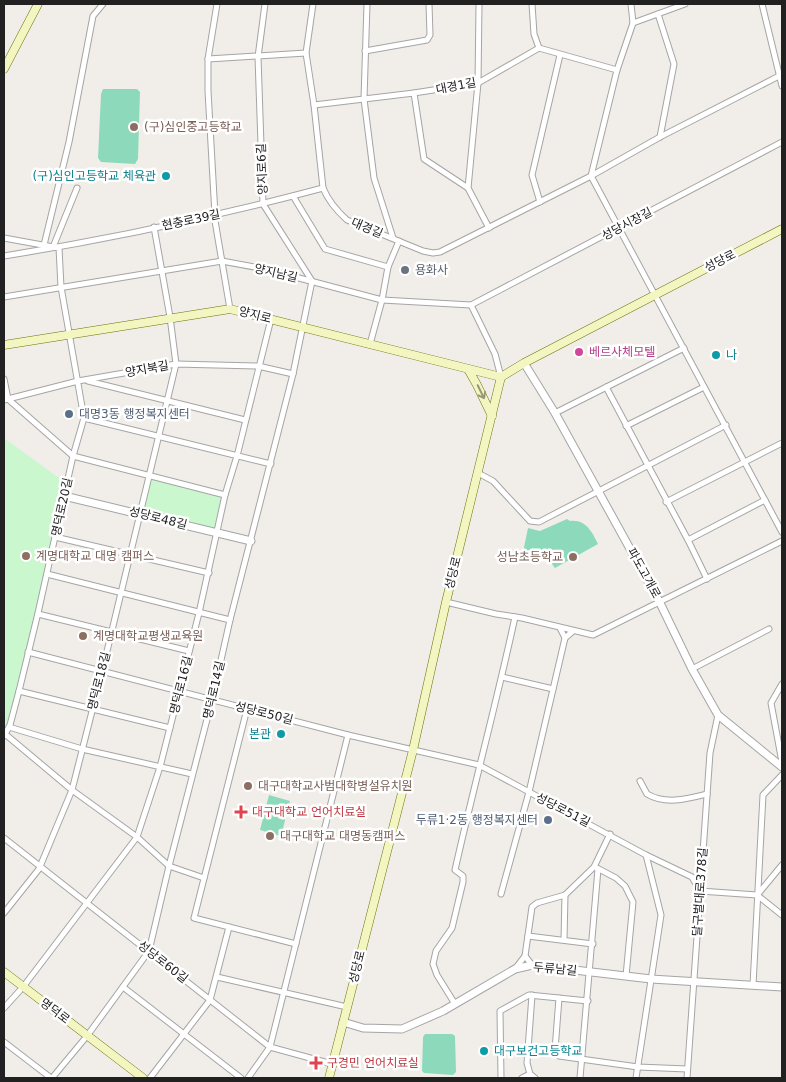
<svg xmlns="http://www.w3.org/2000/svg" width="786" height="1082" viewBox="0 0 786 1082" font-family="'DejaVu Sans','Noto Sans KR',sans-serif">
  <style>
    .park { fill: #caf7cd }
    .pitch { fill: #8cdabb }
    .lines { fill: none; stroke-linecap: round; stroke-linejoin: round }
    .minor-casing { stroke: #a5a5a5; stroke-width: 7 }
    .tertiary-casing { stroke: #a5a5a5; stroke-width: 9 }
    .secondary-casing { stroke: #6a740d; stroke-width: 9 }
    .minor { stroke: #fff; stroke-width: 5 }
    .tertiary { stroke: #fff; stroke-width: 7 }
    .secondary { stroke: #f4f6c1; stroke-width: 8 }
    .oneway { stroke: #959679 }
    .education-dot { fill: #8d6e63; stroke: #fff; stroke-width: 2 }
    .culture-dot { fill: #0f9aa8; stroke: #fff; stroke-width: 2 }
    .worship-dot { fill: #6b7280; stroke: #fff; stroke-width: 2 }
    .hotel-dot { fill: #d1479c; stroke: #fff; stroke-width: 2 }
    .service-dot { fill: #5c6f8a; stroke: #fff; stroke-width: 2 }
    .health-dot { fill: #e0444e; stroke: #fff; stroke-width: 2 }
    .labels { text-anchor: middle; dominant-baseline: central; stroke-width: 5; stroke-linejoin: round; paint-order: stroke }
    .street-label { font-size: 12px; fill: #212121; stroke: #fff }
    .education-label { font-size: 12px; fill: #785e54; stroke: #fff; text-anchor: start }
    .culture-label { font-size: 12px; fill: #0d838f; stroke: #fff; text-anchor: end }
    .worship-label { font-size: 12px; fill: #5b616d; stroke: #fff; text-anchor: start }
    .hotel-label { font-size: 12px; fill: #b23c85; stroke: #fff; text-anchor: start }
    .service-label { font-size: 12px; fill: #4e5e75; stroke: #fff; text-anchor: start }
    .health-label { font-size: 12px; fill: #be3a42; stroke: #fff; text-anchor: start }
  </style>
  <rect width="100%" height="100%" fill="#f1eee9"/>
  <g class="park">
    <polygon points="4,438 67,484 19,691 4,736"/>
    <polygon points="149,477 225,495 218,533 140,513"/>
  </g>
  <g class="pitch">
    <polygon points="103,89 137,89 140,92 138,159 135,164 101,162 98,158 101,94"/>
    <path d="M567,519L570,521C586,519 592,532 598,544L555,568L552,564L542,559L537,549L534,560L522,557L528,528L540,531Z"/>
    <polygon points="269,795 290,801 281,836 260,830"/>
    <polygon points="425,1034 452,1034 455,1036 456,1072 453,1075 424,1073 422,1071 423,1037"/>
  </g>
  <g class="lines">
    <defs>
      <g id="minor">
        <path d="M313,4L306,53L314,105L323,188C328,200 337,211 347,220L423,251L433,253L440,252L591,176L660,137L779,76"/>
        <polyline points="367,4 364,99 374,178 393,238"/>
        <polyline points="479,4 478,83 468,188 489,228"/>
        <polyline points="532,4 534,34 539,48"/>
        <polyline points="631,4 633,23 617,70 591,176 782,532"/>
        <polyline points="762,4 782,86"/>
        <polyline points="658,14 674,64 660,137"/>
        <polyline points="633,23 685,4"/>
        <polyline points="365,51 427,40 430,35 429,4"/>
        <polyline points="208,59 306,53"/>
        <polyline points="414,93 424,159 468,188"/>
        <polyline points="314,105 414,93 478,83 539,48 617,70"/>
        <polyline points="293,196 325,249 388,267"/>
        <polyline points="540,202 532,175 560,55"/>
        <polyline points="214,215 230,309"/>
        <polyline points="215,215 208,91 208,59 217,4"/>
        <polyline points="4,238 59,248 61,287 84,418 73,456 38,613 19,691 10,725 4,736"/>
        <polyline points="44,245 69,142 93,16 103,4"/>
        <polyline points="53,247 77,188"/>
        <path d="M4,256C111,239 218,216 323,188"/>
        <polyline points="4,297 222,261 265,269 382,300 471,305 782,142"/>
        <polyline points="471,305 495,354 501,377"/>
        <polyline points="370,344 382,300 388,267 399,241"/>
        <polyline points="4,379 8,399 73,456 225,495"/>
        <polyline points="88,381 245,420"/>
        <polyline points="606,387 688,540 707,579"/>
        <polyline points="4,400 78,381 176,364 258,366 293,374"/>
        <polyline points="555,413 684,348"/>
        <polyline points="84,418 271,464"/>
        <polyline points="626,426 704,387"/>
        <polyline points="478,473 493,481 530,521 539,522 726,425"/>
        <polyline points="666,502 782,443"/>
        <polyline points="55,537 209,573"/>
        <polyline points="688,540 765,500"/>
        <polyline points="47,574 230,620"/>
        <polyline points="446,602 496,614 522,618 593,635 782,541"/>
        <polyline points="38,614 189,651"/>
        <polyline points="560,628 565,638 573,631"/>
        <polyline points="28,652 348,735 479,765 646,855 692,877 700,891"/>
        <polyline points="692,669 769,629"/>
        <polyline points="502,677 553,689"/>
        <polyline points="782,684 771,703 782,762"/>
        <polyline points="19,691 170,728"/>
        <polyline points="247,709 194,918 296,944"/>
        <polyline points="9,727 82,749 192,774"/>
        <polyline points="5,734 72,790 137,837 169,866 204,878"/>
        <path d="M640,781L647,794C666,805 687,799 707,794"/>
        <polyline points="4,838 270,1047 332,1064"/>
        <polyline points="597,868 616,878 625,886 633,902 626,976"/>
        <polyline points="700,891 757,895 782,915"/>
        <polyline points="501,894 529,792 565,638"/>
        <polyline points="758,894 782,865"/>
        <polyline points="4,913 39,869 72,790 102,672 176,364 170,317 154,227"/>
        <polyline points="528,936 593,944"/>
        <polyline points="564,940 565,895"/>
        <polyline points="525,956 532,907 537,903 565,895 594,867 610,834"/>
        <polyline points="515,969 525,956 532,965"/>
        <polyline points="217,977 347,1007"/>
        <polyline points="753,985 763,795 782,775"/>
        <polyline points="123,987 241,1078"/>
        <polyline points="532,995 527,1063 530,1074 535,1078"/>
        <polyline points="559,998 555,1050 559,1056 638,1067 687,1069"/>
        <path d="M455,1004L437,975L433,964L436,951L452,928L463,882V876L455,870C474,785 497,701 515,617"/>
        <polyline points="4,1008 23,987 137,837 160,767 199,613 225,495 237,456 271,319"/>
        <polyline points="4,1042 51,1078"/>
        <polyline points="52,1078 87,1036 149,951 169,866 212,700 230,620 293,374 312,281 263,204 258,57 265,4"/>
        <polyline points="150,1078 210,1000 229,927"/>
        <polyline points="248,1078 270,1047 348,735"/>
        <polyline points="501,1078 500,1011 529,995 588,1001"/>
        <polyline points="522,1078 530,1074"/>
        <polyline points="580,1078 598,869"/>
        <polyline points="636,1078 661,915 646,855"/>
        <polyline points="687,1078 710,753 718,715"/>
      </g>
      <g id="tertiary">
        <polyline points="524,363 555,413 660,603 692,669 718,715 782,767"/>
        <polyline points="64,496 251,541"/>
        <polyline points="343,1022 363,1028 402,1029 443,1011 515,969 532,965 651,979 782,987"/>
      </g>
      <g id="secondary">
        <polyline points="4,69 38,4"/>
        <polyline points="4,345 230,309 501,377"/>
        <polyline points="468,369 477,385 492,416"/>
        <polyline points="4,972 143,1078"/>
        <polyline points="329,1078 413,750 446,602 501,377 524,363 782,229"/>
      </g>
    </defs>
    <use href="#minor" class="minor-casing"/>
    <use href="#tertiary" class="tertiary-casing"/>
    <use href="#secondary" class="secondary-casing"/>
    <use href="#minor" class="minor"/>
    <use href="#tertiary" class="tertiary"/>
    <use href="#secondary" class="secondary"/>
  </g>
  <defs><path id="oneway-shaft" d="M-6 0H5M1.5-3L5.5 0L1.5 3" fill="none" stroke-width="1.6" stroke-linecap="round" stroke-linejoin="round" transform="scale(1.25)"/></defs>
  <use class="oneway" href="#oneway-shaft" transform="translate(481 392) rotate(64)"/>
  <g class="education-dot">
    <circle cx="134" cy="127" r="5"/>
    <circle cx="26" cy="556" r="5"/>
    <circle cx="573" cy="557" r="5"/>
    <circle cx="83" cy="636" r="5"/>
    <circle cx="248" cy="786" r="5"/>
    <circle cx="270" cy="836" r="5"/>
  </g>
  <g class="culture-dot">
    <circle cx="166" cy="176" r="5"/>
    <circle cx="716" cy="355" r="5"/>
    <circle cx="281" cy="734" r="5"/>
    <circle cx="484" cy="1051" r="5"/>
  </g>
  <circle class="worship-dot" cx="405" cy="270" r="5"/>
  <circle class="hotel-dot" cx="579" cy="352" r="5"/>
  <g class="service-dot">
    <circle cx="69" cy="414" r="5"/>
    <circle cx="548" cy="820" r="5"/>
  </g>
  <g class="health-dot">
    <path d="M238.5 804.5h5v5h5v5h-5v5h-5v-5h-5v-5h5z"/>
    <path d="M313.5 1055.5h5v5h5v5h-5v5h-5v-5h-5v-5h5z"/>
  </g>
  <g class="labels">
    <g class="street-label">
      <text transform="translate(456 86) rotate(-11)">대경1길</text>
      <text transform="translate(262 169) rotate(-92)">양지로6길</text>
      <text transform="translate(191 220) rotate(-12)">현충로39길</text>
      <text transform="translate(627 224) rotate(-28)">성당시장길</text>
      <text transform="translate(367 228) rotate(23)">대경길</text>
      <text transform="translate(720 261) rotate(-27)">성당로</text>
      <text transform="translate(276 273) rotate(13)">양지남길</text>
      <text transform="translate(255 315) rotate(14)">양지로</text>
      <text transform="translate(147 369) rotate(-10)">양지북길</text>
      <text transform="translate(62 507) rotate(-78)">명덕로20길</text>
      <text transform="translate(158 518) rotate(14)">성당로48길</text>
      <text transform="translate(453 573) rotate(-76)">성당로</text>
      <text transform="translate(644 573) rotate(61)">파도고개로</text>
      <text transform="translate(99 681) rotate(-76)">명덕로18길</text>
      <text transform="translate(181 685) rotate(-76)">명덕로16길</text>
      <text transform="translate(214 690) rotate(-77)">명덕로14길</text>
      <text transform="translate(264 713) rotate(14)">성당로50길</text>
      <text transform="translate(563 810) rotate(27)">성당로51길</text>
      <text transform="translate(700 892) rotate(-86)">달구벌대로378길</text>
      <text transform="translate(163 962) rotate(38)">성당로60길</text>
      <text transform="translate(357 967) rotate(-76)">성당로</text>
      <text transform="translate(555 969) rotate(5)">두류남길</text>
      <text transform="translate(55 1011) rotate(37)">명덕로</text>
    </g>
    <g class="education-label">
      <text x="144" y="127">(구)심인중고등학교</text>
      <text x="36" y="556">계명대학교 대명 캠퍼스</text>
      <text x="563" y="557" text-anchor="end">성남초등학교</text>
      <text x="93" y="636">계명대학교평생교육원</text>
      <text x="258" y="786">대구대학교사범대학병설유치원</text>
      <text x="280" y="836">대구대학교 대명동캠퍼스</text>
    </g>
    <g class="culture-label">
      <text x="156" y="176">(구)심인고등학교 체육관</text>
      <text x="726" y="355" text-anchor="start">나</text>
      <text x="271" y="734">본관</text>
      <text x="494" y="1051" text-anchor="start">대구보건고등학교</text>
    </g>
    <g class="worship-label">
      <text x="415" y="270">용화사</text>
    </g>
    <g class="hotel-label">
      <text x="589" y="352">베르사체모텔</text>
    </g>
    <g class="service-label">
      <text x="79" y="414">대명3동 행정복지센터</text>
      <text x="538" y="820" text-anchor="end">두류1·2동 행정복지센터</text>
    </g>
    <g class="health-label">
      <text x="252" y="812">대구대학교 언어치료실</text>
      <text x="327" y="1063">구경민 언어치료실</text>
    </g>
  </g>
  <rect width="786" height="1082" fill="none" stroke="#212121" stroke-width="10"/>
</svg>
